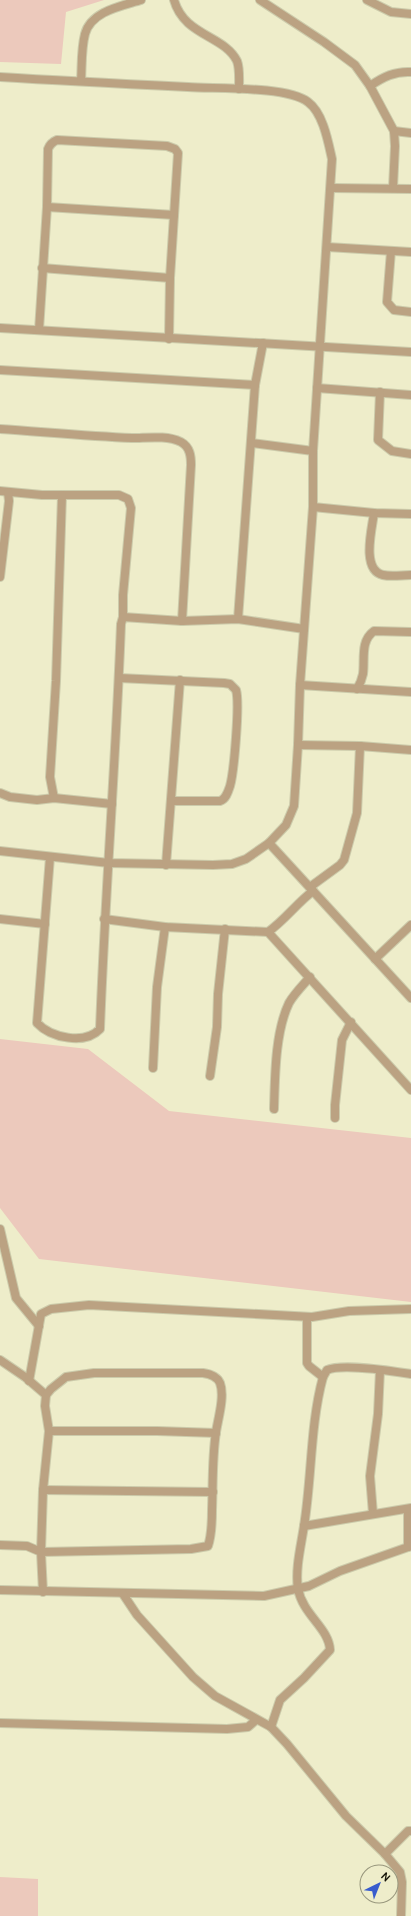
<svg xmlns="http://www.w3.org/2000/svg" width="411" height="1916" viewBox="0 0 411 1916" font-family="Cabin,sans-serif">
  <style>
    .green { fill: #ecc9bc }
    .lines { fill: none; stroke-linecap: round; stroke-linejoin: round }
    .minor-casing { stroke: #cccbab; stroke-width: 10 }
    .minor { stroke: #bba282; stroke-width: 8 }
  </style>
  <rect width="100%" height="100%" fill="#eeedca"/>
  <g class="green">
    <polygon points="0,0 104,0 66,12 61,64 0,62"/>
    <polygon points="0,1039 88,1049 169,1111 411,1138 411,1302 39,1259 0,1208"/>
    <polygon points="0,1877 38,1879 38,1916 0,1916"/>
  </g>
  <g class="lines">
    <defs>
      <g id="minor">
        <path d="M174,0C184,36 224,35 237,61C240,69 239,80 239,89"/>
        <polyline points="260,0 324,42 355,65 370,86"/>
        <polyline points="367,0 391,12 411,14"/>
        <path d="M0,77C63,81 125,84 188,87C216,89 287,86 308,102C323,113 328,141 332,159L313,451V507L300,685L298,745L294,806L286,825L269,843L246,859L232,864L213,865L109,863L0,851"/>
        <path d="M81,81C82,66 81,49 85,34C91,11 122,6 141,0"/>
        <polyline points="394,131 411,133"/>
        <polyline points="331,188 411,189"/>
        <path d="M393,188L395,146L394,131L370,86C383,77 395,71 411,72"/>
        <polyline points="47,207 174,215"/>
        <polyline points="327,247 411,252"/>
        <polyline points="391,251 387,302 394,310 411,312"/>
        <polyline points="42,268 170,278"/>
        <polyline points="0,328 411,352"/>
        <path d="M39,330L47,207L48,149C50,144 52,142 57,140L167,146L175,149L178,153L170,278L169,339"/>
        <polyline points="0,370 255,385"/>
        <polyline points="317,388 411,395"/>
        <polyline points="380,392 378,440 392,451 411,454"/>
        <path d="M0,429C44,432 88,436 132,438C147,438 166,435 181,442C190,447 191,456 191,465L182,621"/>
        <polyline points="252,443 313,451"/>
        <polyline points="0,491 42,495 119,495 128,499 131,508 123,595 123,617"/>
        <polyline points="313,507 374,513 411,514"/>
        <path d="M374,513C372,529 361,570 383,575C392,577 402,575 411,575"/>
        <polyline points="0,577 9,501 8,492"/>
        <polyline points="238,619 255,385 263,343"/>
        <path d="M119,678L224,683L230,684L236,690C240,703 234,772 230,786C228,792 226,799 220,801H171"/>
        <polyline points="300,685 411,692"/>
        <path d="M357,689C360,684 362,679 363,674C365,659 360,641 374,631L411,632"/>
        <polyline points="298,745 360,746 411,750"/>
        <polyline points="0,793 10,797 37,800 54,798 112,804"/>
        <polyline points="54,798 50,777 56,681 62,495"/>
        <polyline points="269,843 313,891"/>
        <path d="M50,857L37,1023C51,1038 85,1045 100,1029C105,894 116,759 121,624L123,617L182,621L238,619L304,629"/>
        <polyline points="166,865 180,680"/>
        <polyline points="310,887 340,865 344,860 357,813 360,746"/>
        <polyline points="0,919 45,924"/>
        <polyline points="104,919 165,927 268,932 411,1090"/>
        <path d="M268,932C285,920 297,903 313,891L411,998"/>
        <polyline points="375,959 411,925"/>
        <polyline points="153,1068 157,987 165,927"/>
        <polyline points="210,1076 217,1027 218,994 225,929"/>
        <path d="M274,1109C275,1077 275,1032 289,1003C294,994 303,985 310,977"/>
        <polyline points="335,1118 335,1105 342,1040 351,1022"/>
        <polyline points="0,1229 16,1298 39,1326"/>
        <polyline points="307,1317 307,1363 309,1366 323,1377"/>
        <polyline points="0,1360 25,1377 46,1395"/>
        <polyline points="29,1381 41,1314 51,1309 89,1305 312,1317 349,1311 411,1309"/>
        <polyline points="49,1431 157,1431 216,1433"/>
        <polyline points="43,1490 213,1492"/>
        <polyline points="408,1509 408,1547"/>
        <polyline points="373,1514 370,1476 378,1414 380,1370"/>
        <polyline points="304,1526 411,1508"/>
        <path d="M0,1545L27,1546L41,1552L191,1549L208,1546C212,1534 212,1522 212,1510C213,1484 212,1458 216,1432C218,1419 225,1396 220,1383C217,1376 210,1374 203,1373H94L66,1377L51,1389L46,1395L45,1406L49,1431L43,1490L41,1552L43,1592"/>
        <polyline points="0,1590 264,1596 309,1586 340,1571 411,1546"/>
        <polyline points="123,1594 137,1615 193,1677 215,1696 271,1727 287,1744 346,1816 385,1854 400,1872 402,1882 401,1916"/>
        <polyline points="0,1723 227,1729 248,1727 256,1720"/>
        <path d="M271,1727L280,1700L304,1678L330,1650C329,1628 303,1615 298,1589C295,1569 301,1546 304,1526C312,1477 310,1425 323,1377L327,1370C343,1363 392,1371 411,1374"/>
        <polyline points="385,1854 408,1831 411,1831"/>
      </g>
    </defs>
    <use href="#minor" class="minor-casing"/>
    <use href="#minor" class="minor"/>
  </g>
  <g transform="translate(379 1884) rotate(43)"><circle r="19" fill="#eeedca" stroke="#98977d"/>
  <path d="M0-3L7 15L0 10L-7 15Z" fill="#385ccd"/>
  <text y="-6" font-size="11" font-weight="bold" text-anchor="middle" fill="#17160a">N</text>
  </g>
</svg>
